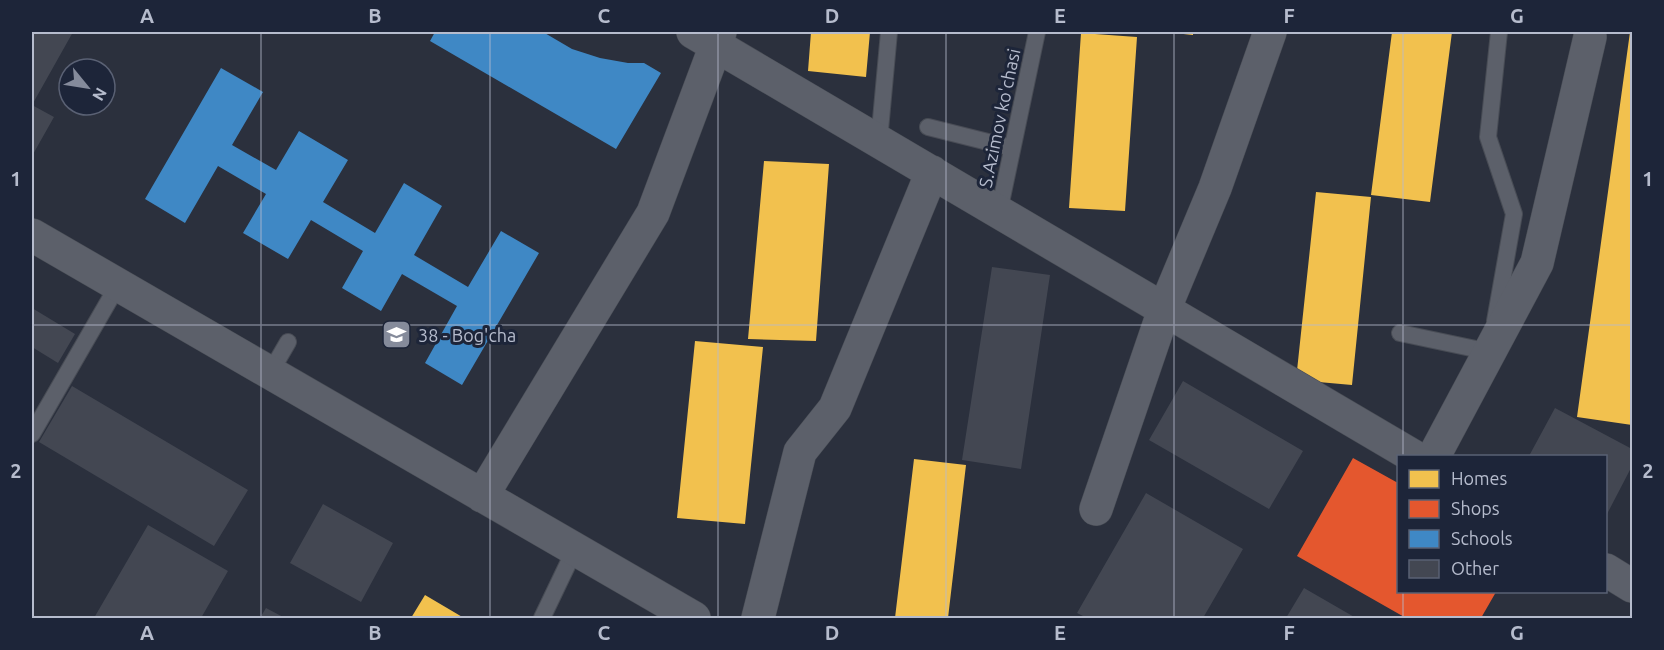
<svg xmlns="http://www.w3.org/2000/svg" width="1664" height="650" font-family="Ubuntu,sans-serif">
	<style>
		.homes { fill: #f2c14e }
		.shops { fill: #e4572e }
		.schools { fill: #3f88c5 }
		.building { fill: #434752 }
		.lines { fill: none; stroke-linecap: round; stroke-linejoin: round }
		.service-casing { stroke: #484c55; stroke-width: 18 }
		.minor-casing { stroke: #484c55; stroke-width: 34 }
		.service { stroke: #5c606a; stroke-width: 16 }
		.minor { stroke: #5c606a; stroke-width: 33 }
		.grid { fill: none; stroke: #b6bccd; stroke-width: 1.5; stroke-opacity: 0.55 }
		.labels { text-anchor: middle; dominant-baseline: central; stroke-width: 6; stroke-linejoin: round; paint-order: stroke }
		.street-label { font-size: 18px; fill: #b6bccd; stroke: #1d2539 }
		.poi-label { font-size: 18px; fill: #b6bccd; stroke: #1d2539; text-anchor: start }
		.neatline { fill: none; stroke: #b6bccd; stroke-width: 2 }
		.grid-label { font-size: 20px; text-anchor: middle; font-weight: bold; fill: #b6bccd }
	</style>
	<rect width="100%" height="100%" fill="#2b303d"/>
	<path class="homes" d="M811 32H870L866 77 808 71Z
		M1174 32H1193V35L1174 33Z
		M1392 32H1452L1430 202 1371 195Z
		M1630 32H1632V425L1577 417Z
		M1081 33 1137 37 1125 211 1069 208Z
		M764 161 829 164 816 341 748 339Z
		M1316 192 1371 197 1352 385 1296 380Z
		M695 341 763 347 745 524 677 518Z
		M914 459 966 465 948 618H895Z
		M425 595 464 618H411Z"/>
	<path class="shops" d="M1353 458 1398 483V592H1496L1481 618H1406L1297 556Z"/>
	<path class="schools" d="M435 32H543L572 49 600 58 628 63H644L661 73 616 149 430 41Z
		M221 68 263 92 232 145 276 170 299 131 348 160 323 202 375 233 404 183 442 206 414 255 468 287 501 231 539 253 462 385 425 363 457 306 402 274 381 311 342 288 363 251 311 220 288 259 243 233 266 194 218 166 185 223 145 199Z"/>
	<path class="building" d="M32 32H73L32 105 54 117 32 156Z
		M992 267 1050 275 1021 469 962 460Z
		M32 308 75 334 58 363 32 347Z
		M1183 381 1303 451 1269 509 1149 440Z
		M72 386 248 490 214 546 39 442Z
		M1555 408 1632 449V466L1606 516V456H1529Z
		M1146 493 1243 549 1203 618H1087L1077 613Z
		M323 504 393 543 361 602 290 563Z
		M148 525 228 571 201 618H94Z
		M1304 588 1356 618H1286Z
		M266 608 285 618H260Z"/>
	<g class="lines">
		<defs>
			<path id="service" d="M928 127 1012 148
				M879 141 889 32
				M999 212 1037 32
				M1495 321 1514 214 1488 137 1499 32
				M1400 333 1490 352 1491 347
				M270 373 288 342
				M32 434 118 285
				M542 618 575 549"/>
			<path id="minor" d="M693 32 1413 456
				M32 235 694 618
				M1434 456 1537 263 1590 37
				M482 496 653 213 716 45 720 32
				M1096 509 1164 310 1215 188 1270 32
				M1606 570 1632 586
				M758 618 800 452 835 408 932 172"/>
		</defs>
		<use href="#service" class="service-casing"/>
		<use href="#minor" class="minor-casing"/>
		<use href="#service" class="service"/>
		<use href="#minor" class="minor"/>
	</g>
	<path class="grid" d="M261 32V618M490 32V618M718 32V618M946 32V618M1174 32V618M1403 32V456M32 325H1632M1403 592V618"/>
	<defs>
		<symbol id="school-square" viewBox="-11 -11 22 22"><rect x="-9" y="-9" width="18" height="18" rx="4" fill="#858b9b" stroke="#1d2539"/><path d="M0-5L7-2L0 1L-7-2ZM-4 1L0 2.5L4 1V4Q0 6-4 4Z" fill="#fff"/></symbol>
	</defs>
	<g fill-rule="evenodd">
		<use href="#school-square" x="380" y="318" width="33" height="33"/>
	</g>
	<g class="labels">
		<g class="street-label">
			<text transform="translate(999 118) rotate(-78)">S.Azimov ko'chasi</text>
		</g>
		<g class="poi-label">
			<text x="418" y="335">38 - Bog'cha</text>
		</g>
	</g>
	<rect width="1664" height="650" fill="none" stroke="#1d2539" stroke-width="66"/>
	<rect x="1397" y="455" width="210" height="138" fill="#1d2539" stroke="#5a6174" stroke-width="1.5"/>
	<rect x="1409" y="470" width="30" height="18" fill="#f2c14e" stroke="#5a6174" stroke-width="1.5"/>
	<text x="1451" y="485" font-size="18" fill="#b6bccd">Homes</text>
	<rect x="1409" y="500" width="30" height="18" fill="#e4572e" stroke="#5a6174" stroke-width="1.5"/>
	<text x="1451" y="515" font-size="18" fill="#b6bccd">Shops</text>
	<rect x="1409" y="530" width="30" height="18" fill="#3f88c5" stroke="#5a6174" stroke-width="1.5"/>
	<text x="1451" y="545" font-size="18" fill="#b6bccd">Schools</text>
	<rect x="1409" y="560" width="30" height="18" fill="#434752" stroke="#5a6174" stroke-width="1.5"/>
	<text x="1451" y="575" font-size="18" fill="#b6bccd">Other</text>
	<g transform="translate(87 87) rotate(120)"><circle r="28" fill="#1d2539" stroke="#5a6174" stroke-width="1.5"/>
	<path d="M0-4.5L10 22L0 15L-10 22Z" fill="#858b9b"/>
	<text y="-9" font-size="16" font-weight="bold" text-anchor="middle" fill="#b6bccd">N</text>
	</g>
	<rect x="33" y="33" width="1598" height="584" class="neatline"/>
	<g class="grid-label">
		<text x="147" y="23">A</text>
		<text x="375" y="23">B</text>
		<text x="604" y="23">C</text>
		<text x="832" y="23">D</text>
		<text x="1060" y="23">E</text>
		<text x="1289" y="23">F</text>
		<text x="1517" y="23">G</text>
		<text x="16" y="186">1</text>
		<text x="1648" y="186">1</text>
		<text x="16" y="478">2</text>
		<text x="1648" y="478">2</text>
		<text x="147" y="640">A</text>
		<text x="375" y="640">B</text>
		<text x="604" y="640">C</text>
		<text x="832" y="640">D</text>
		<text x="1060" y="640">E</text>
		<text x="1289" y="640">F</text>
		<text x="1517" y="640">G</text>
	</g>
</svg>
